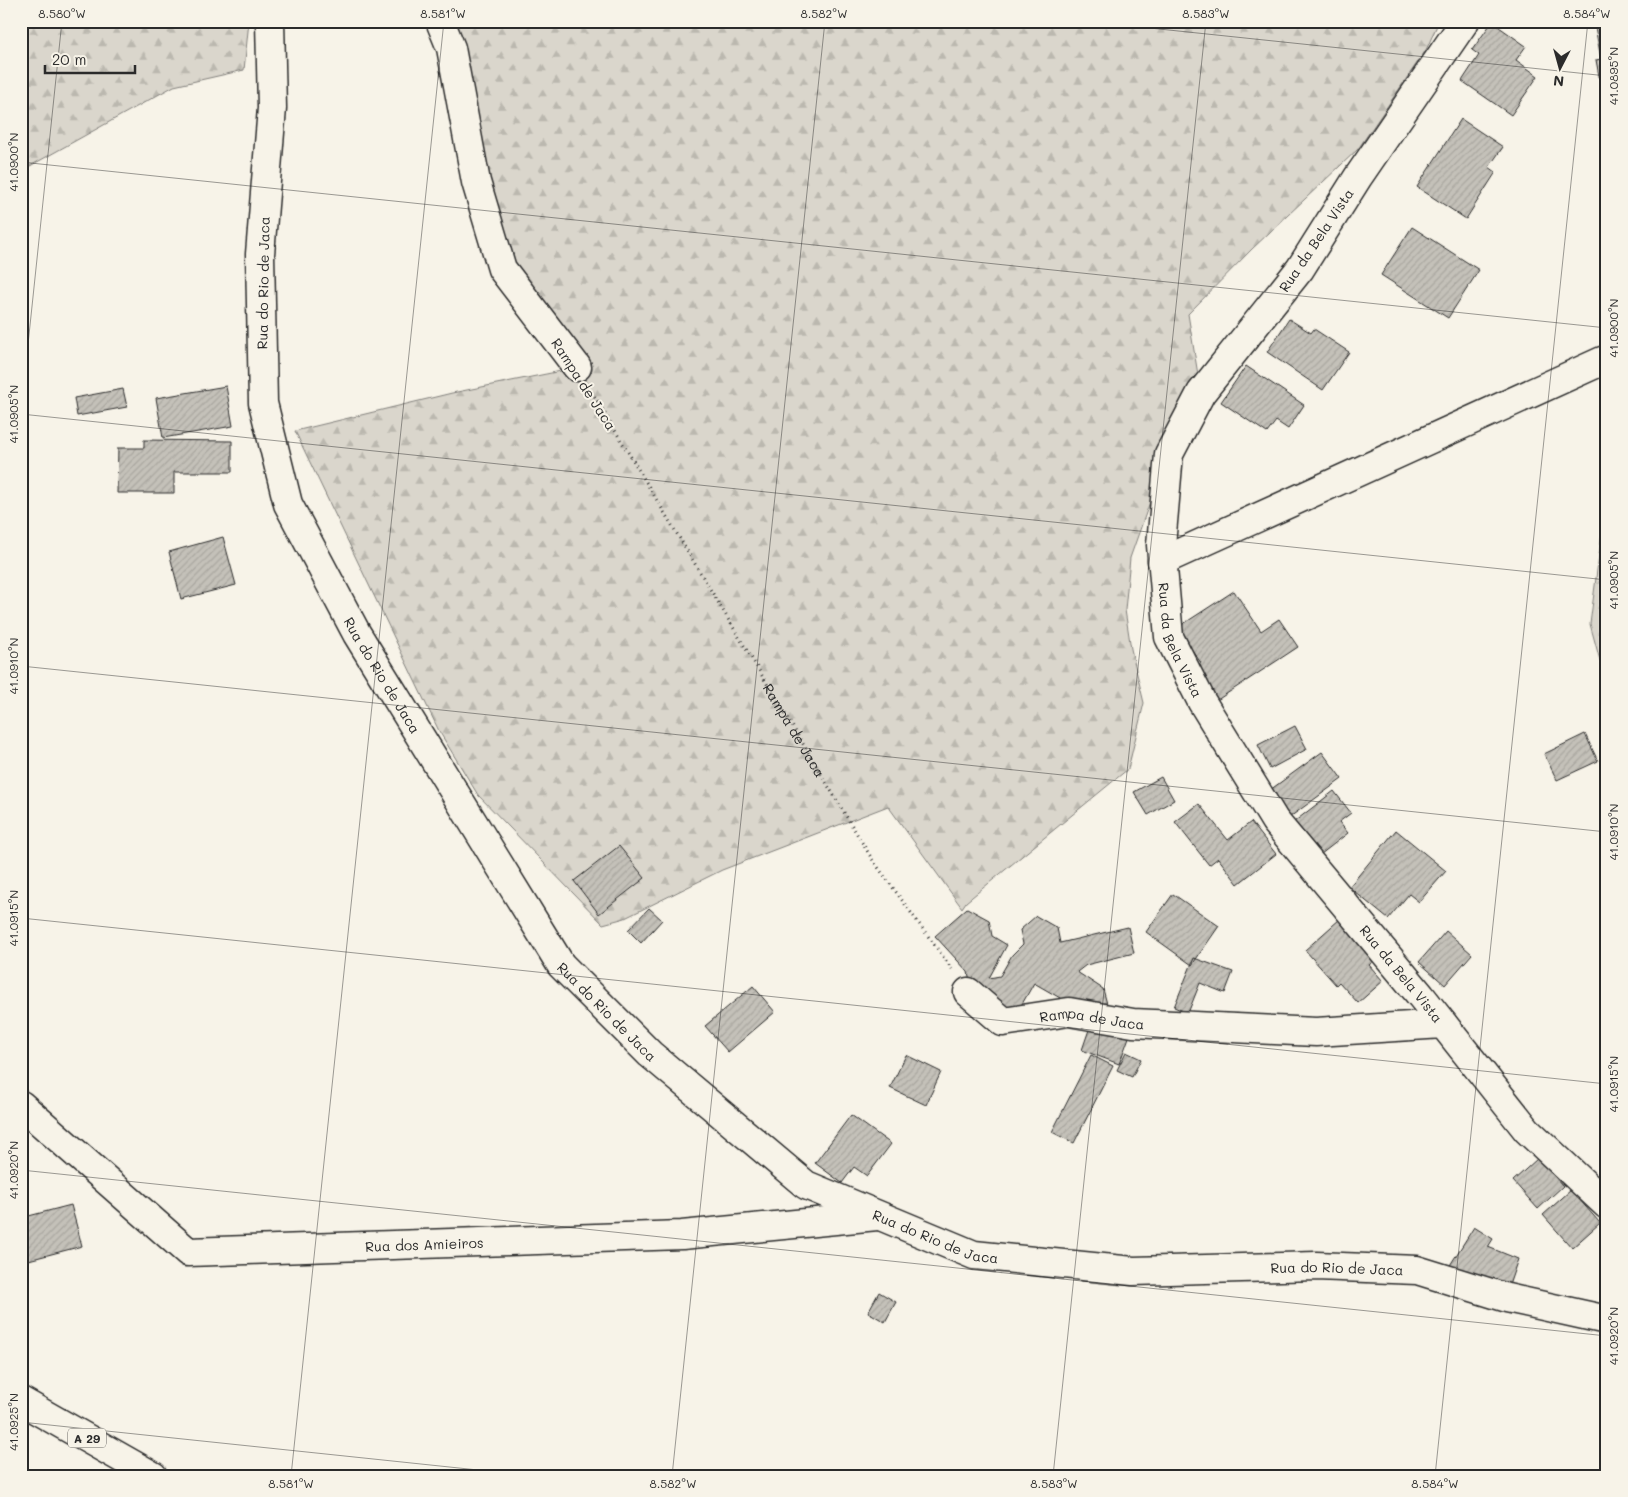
<svg xmlns="http://www.w3.org/2000/svg" width="1628" height="1497" font-family="Mali,sans-serif">
	<style>
		.forest { fill: url(#forest-firs); stroke: #82807c }
		.building { fill: url(#building-hatch); stroke: #2b2b2b }
		.lines { fill: none; stroke-linecap: round; stroke-linejoin: round }
		.minor-casing { stroke: #2b2b2b; stroke-width: 31 }
		.highway-casing { stroke: #2b2b2b; stroke-width: 31 }
		.path { stroke: #2b2b2b; stroke-width: 3; stroke-dasharray: 1 4; stroke-linecap: butt }
		.minor { stroke: #f7f3e8; stroke-width: 28 }
		.highway { stroke: #f7f3e8; stroke-width: 28 }
		.ticks { fill: none; stroke: #2b2b2b; stroke-width: 1; stroke-opacity: 0.45 }
		.labels { text-anchor: middle; dominant-baseline: central; stroke-width: 4; stroke-linejoin: round; paint-order: stroke }
		.shield { fill: #f7f3e8; stroke: #686764; stroke-width: 1 }
		.shield-label { font-size: 12px; font-weight: bold; fill: #2b2b2b }
		.street-label { font-size: 14px; fill: #2b2b2b; stroke: #f7f3e8 }
		.neatline { fill: none; stroke: #2b2b2b; stroke-width: 2 }
		.ticks-label { font-size: 12px; text-anchor: middle; fill: #2b2b2b }
	</style>
	<defs>
		<pattern id="forest-firs" width="22" height="20" patternUnits="userSpaceOnUse" patternTransform="scale(1.25)"><rect width="22" height="20" fill="#dad6cc"/><path d="M5 1l3.5 6h-7zM16 11l3.5 6h-7z" fill="#bbb8af"/></pattern>
		<pattern id="building-hatch" width="6" height="6" patternUnits="userSpaceOnUse" patternTransform="scale(1.25)"><rect width="6" height="6" fill="#c4c1b9"/><path d="M-1 1l2-2M0 6l6-6M5 7l2-2" fill="none" stroke="#a9a69f"/></pattern>
	</defs>
	<rect width="100%" height="100%" fill="#f7f3e8"/>
	<filter id="ink" filterUnits="userSpaceOnUse"><feTurbulence type="fractalNoise" baseFrequency=".02" numOctaves="2"/><feDisplacementMap in="SourceGraphic" scale="10" xChannelSelector="R" yChannelSelector="G"/><feConvolveMatrix kernelMatrix="1 2 1 2 8 2 1 2 1" color-interpolation-filters="sRGB"/></filter>
	<g filter="url(#ink)">
		<path class="forest" d="M21 21H249L244 70 174 86 21 171Z
			M435 21H1439L1426 50 1358 149 1252 249 1188 314 1200 387 1163 465 1130 558 1125 610 1131 649 1144 703 1128 769 966 902 962 908 888 806 722 870 625 918 603 924 478 795 439 731 295 431 452 393 571 369 503 269Z
			M1607 520V686L1590 624 1603 524Z"/>
		<path class="building" d="M1594 21H1607V118L1596 60 1601 59Z
			M1492 22 1526 46 1516 60 1538 76 1511 115 1462 81 1479 55 1472 50Z
			M1461 119 1503 147 1489 167 1496 172 1466 219 1417 187Z
			M1412 227 1479 270 1448 318 1381 275Z
			M1289 319 1311 333 1314 329 1349 352 1323 390 1267 352Z
			M1246 366 1304 405 1288 429 1276 421 1267 433 1221 402Z
			M226 386 233 426 163 438 156 398Z
			M123 389 127 407 77 416 74 398Z
			M144 440 232 441V472H174V493H117L118 448H144Z
			M223 537 236 585 181 599 169 552Z
			M1234 591 1261 631 1279 619 1298 647 1211 704 1189 670 1201 663 1177 628Z
			M1295 726 1307 749 1270 769 1258 745Z
			M1585 734 1598 761 1557 780 1544 754Z
			M1322 752 1342 779 1290 817 1270 790Z
			M1161 777 1174 800 1148 815 1134 792Z
			M1334 791 1351 813 1339 822 1348 833 1316 858 1290 825Z
			M1199 804 1228 840 1251 822 1276 854 1238 884 1218 858 1209 865 1175 822Z
			M1396 830 1446 871 1419 902 1409 894 1388 919 1349 887Z
			M619 846 645 878 599 914 574 881Z
			M1173 894 1219 926 1192 965 1146 932Z
			M649 908 662 920 641 943 628 930Z
			M967 908 989 920 992 936 1007 945 989 978 1000 976 1012 955 1023 944 1020 930 1036 916 1057 928 1060 943 1128 927 1134 953 1086 965 1077 972 1103 989 1107 1004 1081 1010 1034 983 1018 1011 1012 1012 972 990 968 972 935 936Z
			M1340 919 1376 959 1369 965 1383 981 1358 1003 1339 982 1336 985 1305 950Z
			M1446 931 1472 954 1445 985 1419 962Z
			M1194 958 1233 972 1225 993 1200 983 1188 1013 1174 1007Z
			M753 986 775 1012 728 1052 705 1026Z
			M1093 1018 1131 1032 1119 1064 1082 1050Z
			M1126 1052 1141 1059 1132 1077 1117 1070Z
			M906 1055 941 1072 926 1105 890 1088Z
			M1091 1055 1113 1066 1074 1143 1052 1132Z
			M851 1115 891 1144 867 1176 854 1167 842 1183 815 1163Z
			M1538 1158 1563 1186 1538 1209 1513 1181Z
			M1571 1190 1600 1223 1572 1248 1543 1215Z
			M71 1205 82 1246 21 1262V1218Z
			M1474 1227 1493 1239 1488 1247 1518 1259 1508 1288 1447 1270Z
			M879 1292 896 1302 885 1322 868 1312Z"/>
		<g class="lines">
			<defs>
				<g id="minor">
					<path id="s2" d="M270 21 272 108 260 254 263 403 288 504 357 634 561 965 650 1054 806 1185 974 1255 1133 1271 1316 1266 1417 1270 1507 1298 1607 1320"/>
					<path d="M440 21 451 48 476 182 502 269 577 367"/>
					<path id="s3" d="M1465 21 1358 177 1300 269 1201 393 1169 454 1161 545 1169 637 1202 702 1275 821 1421 996 1527 1130 1607 1205"/>
					<path d="M1162 561 1602 361"/>
					<path id="s4" d="M968 992 1003 1022 1069 1012 1133 1023 1316 1032 1443 1024"/>
					<path id="s5" d="M21 1105 188 1252 682 1235 877 1216"/>
				</g>
				<path id="highway" d="M21 1401 153 1476"/>
			</defs>
			<use href="#minor" class="minor-casing"/>
			<use href="#highway" class="highway-casing"/>
			<path class="path" id="s1" d="M592 392 872 859 952 969"/>
			<use href="#minor" class="minor"/>
			<use href="#highway" class="highway"/>
		</g>
	</g>
	<path class="ticks" d="M1083 21 1607 76M21 162 1607 328M21 411 62 21M21 414 1607 580M21 666 1607 832M21 918 1607 1084M21 1170 1607 1336M21 1422 535 1476M291 1476 444 21M672 1476 825 21M1053 1476 1206 21M1435 1476 1588 21"/>
	<g class="labels">
		<rect class="shield" x="68" y="1428.5" width="38" height="19" rx="4"/>
		<g class="shield-label">
			<text x="87" y="1438">A 29</text>
		</g>
		<g class="street-label">
			<text transform="translate(1316 240) rotate(-56)">Rua da Bela Vista</text>
			<text transform="translate(263 283) rotate(-89)">Rua do Rio de Jaca</text>
			<text transform="translate(584 384) rotate(57)">Rampa de Jaca</text>
			<text stroke="none"><textPath href="#s3" startOffset="715">Rua da Bela Vista</textPath></text>
			<text stroke="none"><textPath href="#s2" startOffset="682">Rua do Rio de Jaca</textPath></text>
			<text stroke="none"><textPath href="#s1" startOffset="394">Rampa de Jaca</textPath></text>
			<text stroke="none"><textPath href="#s3" startOffset="1120">Rua da Bela Vista</textPath></text>
			<text stroke="none"><textPath href="#s2" startOffset="1088">Rua do Rio de Jaca</textPath></text>
			<text stroke="none"><textPath href="#s4" startOffset="136">Rampa de Jaca</textPath></text>
			<text stroke="none"><textPath href="#s2" startOffset="1492">Rua do Rio de Jaca</textPath></text>
			<text stroke="none"><textPath href="#s5" startOffset="459">Rua dos Amieiros</textPath></text>
			<text stroke="none"><textPath href="#s2" startOffset="1898">Rua do Rio de Jaca</textPath></text>
		</g>
	</g>
	<rect width="1628" height="1497" fill="none" stroke="#f7f3e8" stroke-width="55"/>
	<g transform="translate(1560 68) rotate(186)" stroke="#f7f3e8" stroke-width="4" paint-order="stroke">
	<path d="M0-4L9 19L0 12L-9 19Z" fill="#2b2b2b"/>
	<text y="-8" font-size="14" font-weight="bold" text-anchor="middle" fill="#2b2b2b">N</text>
	</g>
	<path d="M45 65v8h90v-8" fill="none" stroke="#2b2b2b" stroke-width="2.5"/>
	<text x="52" y="65" font-size="15" fill="#2b2b2b" stroke="#f7f3e8" stroke-width="4" paint-order="stroke">20 m</text>
	<rect x="28" y="28" width="1572" height="1442" class="neatline"/>
	<g class="ticks-label">
		<text x="62" y="18">8.580°W</text>
		<text x="443" y="18">8.581°W</text>
		<text x="824" y="18">8.582°W</text>
		<text x="1206" y="18">8.583°W</text>
		<text x="1587" y="18">8.584°W</text>
		<text transform="translate(1614 76) rotate(-90)" y="4">41.0895°N</text>
		<text transform="translate(14 162) rotate(-90)" y="4">41.0900°N</text>
		<text transform="translate(1614 328) rotate(-90)" y="4">41.0900°N</text>
		<text transform="translate(14 414) rotate(-90)" y="4">41.0905°N</text>
		<text transform="translate(1614 580) rotate(-90)" y="4">41.0905°N</text>
		<text transform="translate(14 666) rotate(-90)" y="4">41.0910°N</text>
		<text transform="translate(1614 832) rotate(-90)" y="4">41.0910°N</text>
		<text transform="translate(14 918) rotate(-90)" y="4">41.0915°N</text>
		<text transform="translate(1614 1084) rotate(-90)" y="4">41.0915°N</text>
		<text transform="translate(14 1170) rotate(-90)" y="4">41.0920°N</text>
		<text transform="translate(1614 1336) rotate(-90)" y="4">41.0920°N</text>
		<text transform="translate(14 1422) rotate(-90)" y="4">41.0925°N</text>
		<text x="291" y="1488">8.581°W</text>
		<text x="673" y="1488">8.582°W</text>
		<text x="1054" y="1488">8.583°W</text>
		<text x="1435" y="1488">8.584°W</text>
	</g>
</svg>
